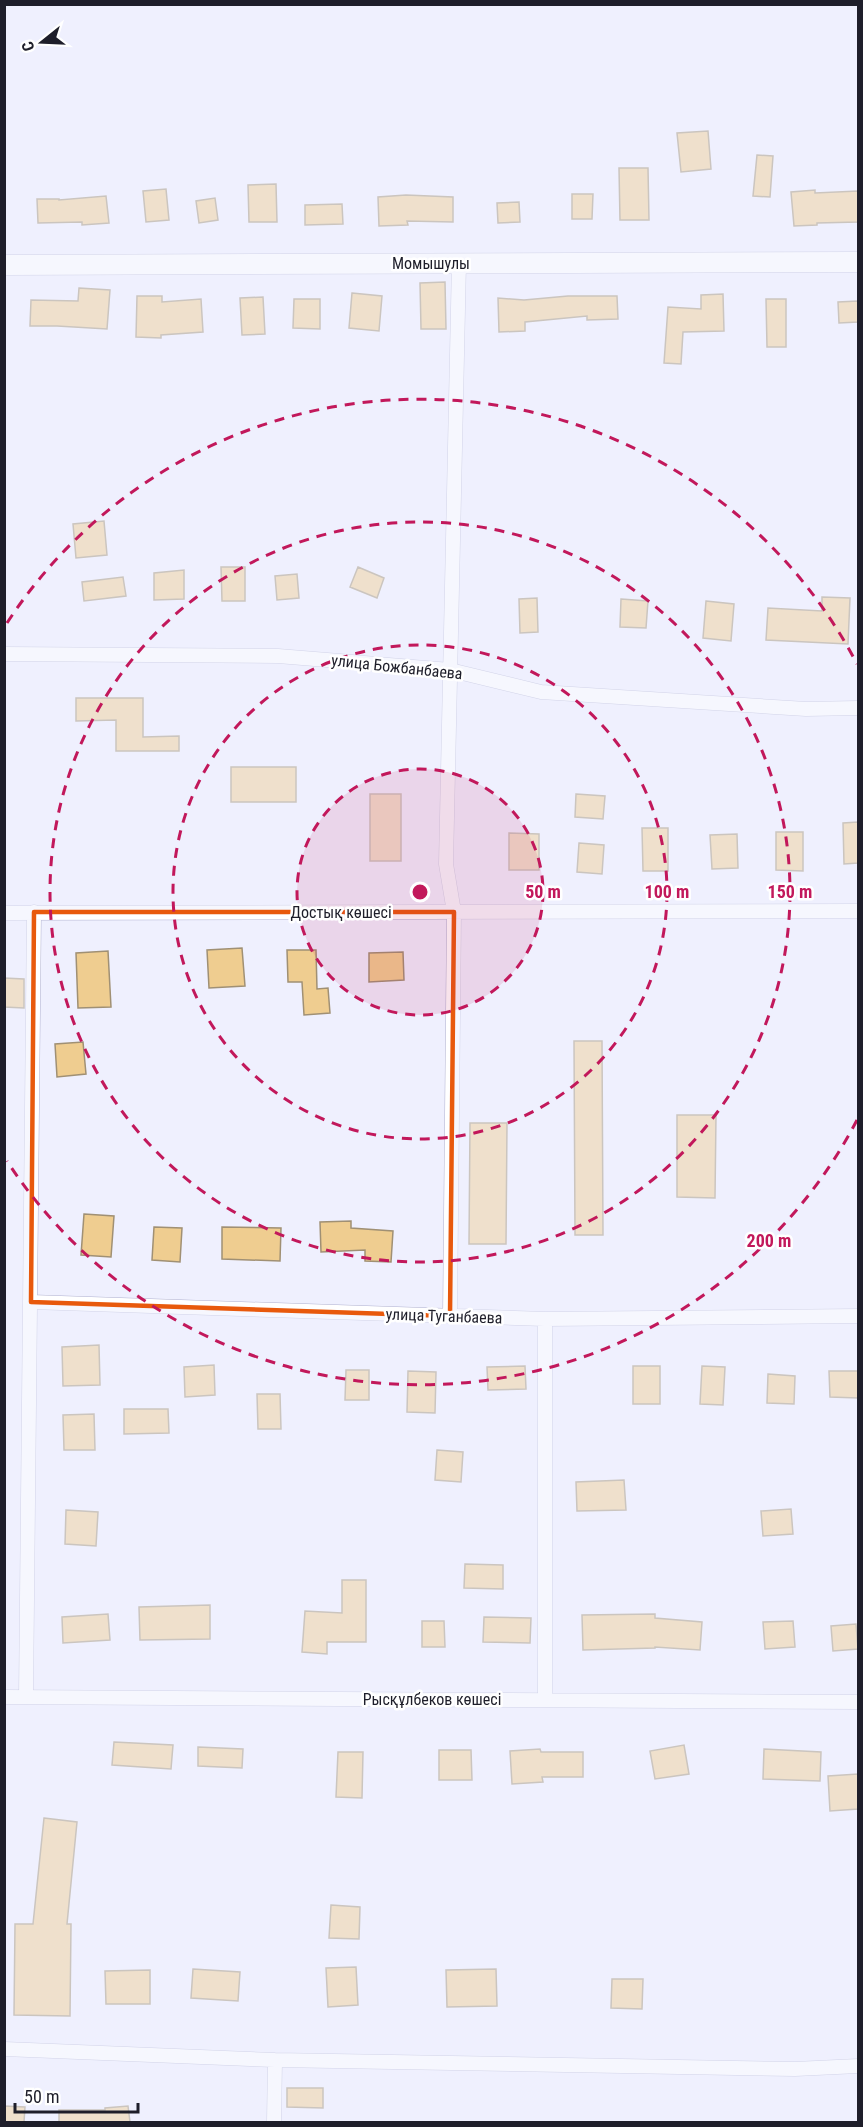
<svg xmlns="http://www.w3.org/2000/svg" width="863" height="2127" font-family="'Roboto Condensed',sans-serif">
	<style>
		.building { fill: #efcd90; stroke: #a09074; stroke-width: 1.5 }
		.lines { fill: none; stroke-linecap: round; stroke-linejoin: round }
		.street-casing { stroke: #b0b1d0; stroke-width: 15 }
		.secondary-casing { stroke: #b0b1d0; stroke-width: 21 }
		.street { stroke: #fff; stroke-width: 14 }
		.secondary { stroke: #fff; stroke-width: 20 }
		.marked { fill: none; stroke: #e8590c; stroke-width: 4.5; stroke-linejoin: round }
		.ring { fill: none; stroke: #c2185b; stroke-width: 3; stroke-dasharray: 10 8 }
		.labels { text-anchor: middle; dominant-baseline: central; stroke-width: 5; stroke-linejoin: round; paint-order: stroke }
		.street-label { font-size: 16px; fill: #1e1e2a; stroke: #fff }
		.centre { fill: #c2185b; stroke: #fff; stroke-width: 3 }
		.ring-label { font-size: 18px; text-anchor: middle; font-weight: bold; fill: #c2185b; stroke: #fff; stroke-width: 5; stroke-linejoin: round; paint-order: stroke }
	</style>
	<rect width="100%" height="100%" fill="#eff0fe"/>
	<path class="building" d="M708 131 711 169 681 172 677 133Z
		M757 155 773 156 770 197 753 196Z
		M619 168H648L649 220H620Z
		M276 184 277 222H249L248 185Z
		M166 189 169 220 146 222 143 191Z
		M815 190V193L858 191V222L817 223V225L794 226 791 192Z
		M572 194H593L592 219H572Z
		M406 195 453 197V222L407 221 408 225 379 226 378 197Z
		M106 196 109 223 82 225V222L38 223 37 199H59V200Z
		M215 198 218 220 199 223 196 201Z
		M519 202 520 222 498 223 497 203Z
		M342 204 343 224 305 225V205Z
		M445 282 446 329H421L420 283Z
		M79 288 110 290 107 329 57 326H30L31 300 78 301Z
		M352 293 382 296 379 331 349 328Z
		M723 294 724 331 683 332 681 364 664 363 668 307 701 309V295Z
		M137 296H162V302L201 299 203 332 161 335V338L136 337Z
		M568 296H617L618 319 587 320V316L525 322V331L499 332 498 298 524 300Z
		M263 297 265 334 242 335 240 298Z
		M294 299H320V329L293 328Z
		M766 299H786V347H767Z
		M858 301V322L839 323 838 302Z
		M104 521 107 555 76 558 73 524Z
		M221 567H245V601H222Z
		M358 567 384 578 377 598 350 587Z
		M184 570V599L154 600V573Z
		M297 574 299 598 277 600 275 576Z
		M123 577 126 596 84 601 82 582Z
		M822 597 850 598 848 644 766 640 768 608 822 611Z
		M537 598 538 632 520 633 519 599Z
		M621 599 648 601 646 628 620 627Z
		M706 601 734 604 731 641 703 638Z
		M76 698H143V737L179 736V751H116V720L76 721Z
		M231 767H296V802H231Z
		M370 794H401V861H370Z
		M576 794 605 796 603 819 575 817Z
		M858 822V863L844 864 843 823Z
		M642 828H668V871H643Z
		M776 832H803V871L776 870Z
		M509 833 539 834V870H509Z
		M737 834 738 868 712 869 710 835Z
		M579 843 604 845 602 874 577 872Z
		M242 948 245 986 209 988 207 950Z
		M287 950H316L317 989 328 988 330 1013 304 1015 302 982H288Z
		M108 951 111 1007 78 1008 76 953Z
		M403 952 404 980 369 982V953Z
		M4 978 24 979V1008L4 1007Z
		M574 1041H602L603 1235H575Z
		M83 1042 86 1074 57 1077 55 1044Z
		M677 1115H716L715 1198 677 1197Z
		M470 1123H507L506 1244H469Z
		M84 1214 114 1216 111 1257 81 1255Z
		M351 1221V1228L393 1231 391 1262 365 1261V1250L321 1252 320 1222Z
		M154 1227 182 1228 180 1262 152 1260Z
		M222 1227 281 1228 280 1261 222 1259Z
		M99 1345 100 1385 63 1386 62 1347Z
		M214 1365 215 1395 185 1397 184 1367Z
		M525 1366 526 1389 488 1390 487 1367Z
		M633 1366H660V1404H633Z
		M702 1366 725 1367 723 1405 700 1404Z
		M346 1370H369V1400H345Z
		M408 1371 436 1372 435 1413 407 1412Z
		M829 1371H858V1398L830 1397Z
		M768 1374 795 1376 794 1404 767 1403Z
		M257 1394H280L281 1429H258Z
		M124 1409H168L169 1433 124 1434Z
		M94 1414 95 1450H64L63 1415Z
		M437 1450 463 1452 461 1482 435 1480Z
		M624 1480 626 1510 577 1511 576 1482Z
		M791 1509 793 1534 763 1536 761 1511Z
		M66 1510 98 1512 96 1546 65 1544Z
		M465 1564 503 1565V1589L464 1588Z
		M342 1580H366V1642H327V1654L302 1652 305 1611 342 1613Z
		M210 1605V1639L140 1640 139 1607Z
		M108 1614 110 1640 63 1643 62 1617Z
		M655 1614V1618L702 1622 700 1650 655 1647V1648L583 1650 582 1615Z
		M484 1617 531 1618 530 1643 483 1642Z
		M422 1621H444L445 1647H422Z
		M793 1621 795 1647 765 1649 763 1622Z
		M856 1624 858 1649 833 1651 831 1626Z
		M114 1742 173 1745 171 1769 112 1765Z
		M684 1745 689 1774 655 1779 650 1751Z
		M198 1747 243 1749 242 1768 198 1766Z
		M540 1749 541 1752H583V1777H542L543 1782 512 1784 510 1751Z
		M764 1749 821 1752 820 1781 763 1779Z
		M439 1750H471L472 1780H439Z
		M338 1752H363L362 1798 336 1797Z
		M858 1774V1809L830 1811 828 1776Z
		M44 1818 77 1822 67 1924H71L70 2016 14 2015 15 1924H33Z
		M331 1905 360 1907 359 1939 329 1938Z
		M356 1967 358 2005 328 2007 326 1968Z
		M193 1969 240 1972 238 2001 191 1998Z
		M496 1969 497 2006 447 2007 446 1970Z
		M150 1970V2004H106L105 1971Z
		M612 1979H643L642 2009 611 2008Z
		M287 2088H323V2108L287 2107Z
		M4 2106 25 2107 24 2122H4Z
		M128 2106 130 2122H59V2110H105V2108Z"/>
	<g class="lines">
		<defs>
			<path id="street" d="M4 654 278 656 450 670 541 692 806 709 858 708
				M4 913 858 911
				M31 1302 545 1319 858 1316
				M450 1316 454 912 446 864 459 262
				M545 1319V1700
				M4 1697 858 1702
				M26 1697 34 912
				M4 2049 275 2060 795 2069 858 2066
				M274 2122 275 2060"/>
			<path id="secondary" d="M4 265 858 262"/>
		</defs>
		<use href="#street" class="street-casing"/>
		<use href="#secondary" class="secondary-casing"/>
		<use href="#street" class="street"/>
		<use href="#secondary" class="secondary"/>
	</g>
	<path d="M0 0H863V2127H0ZM34 912H454L450 1316 31 1302Z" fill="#eff0fe" fill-opacity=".55" fill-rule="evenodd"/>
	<path class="marked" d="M34 912H454L450 1316 31 1302Z"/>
	<circle cx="420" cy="892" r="123" fill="#c2185b" fill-opacity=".12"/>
	<g class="ring">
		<circle cx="420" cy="892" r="123"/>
		<circle cx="420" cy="892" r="247"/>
		<circle cx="420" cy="892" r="370"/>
		<path d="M857 1120A493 493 0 0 1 7 1161M7 623A493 493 0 0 1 857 664"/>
	</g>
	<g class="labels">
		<g class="street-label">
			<text x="431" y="263">Момышулы</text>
			<text transform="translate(397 667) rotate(6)">улица Божбанбаева</text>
			<text x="341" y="912">Достық көшесі</text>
			<text transform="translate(444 1316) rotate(2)">улица Туганбаева</text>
			<text x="432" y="1699">Рысқұлбеков көшесі</text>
		</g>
	</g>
	<circle cx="420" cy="892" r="9" class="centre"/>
	<g class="ring-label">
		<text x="543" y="898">50 m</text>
		<text x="667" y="898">100 m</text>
		<text x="790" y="898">150 m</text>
		<text x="769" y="1247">200 m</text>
	</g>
	<rect width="863" height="2127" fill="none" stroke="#1e1e2a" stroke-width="12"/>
	<g transform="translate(42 42) rotate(252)" stroke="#ffffff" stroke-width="4.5" paint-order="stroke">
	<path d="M0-4.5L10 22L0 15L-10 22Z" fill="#1e1e2a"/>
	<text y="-9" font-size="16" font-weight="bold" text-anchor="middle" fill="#1e1e2a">С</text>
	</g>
	<path d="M15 2103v9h123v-9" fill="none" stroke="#1e1e2a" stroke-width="3"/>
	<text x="24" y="2103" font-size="18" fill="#1e1e2a" stroke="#ffffff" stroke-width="4.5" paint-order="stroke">50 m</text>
</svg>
